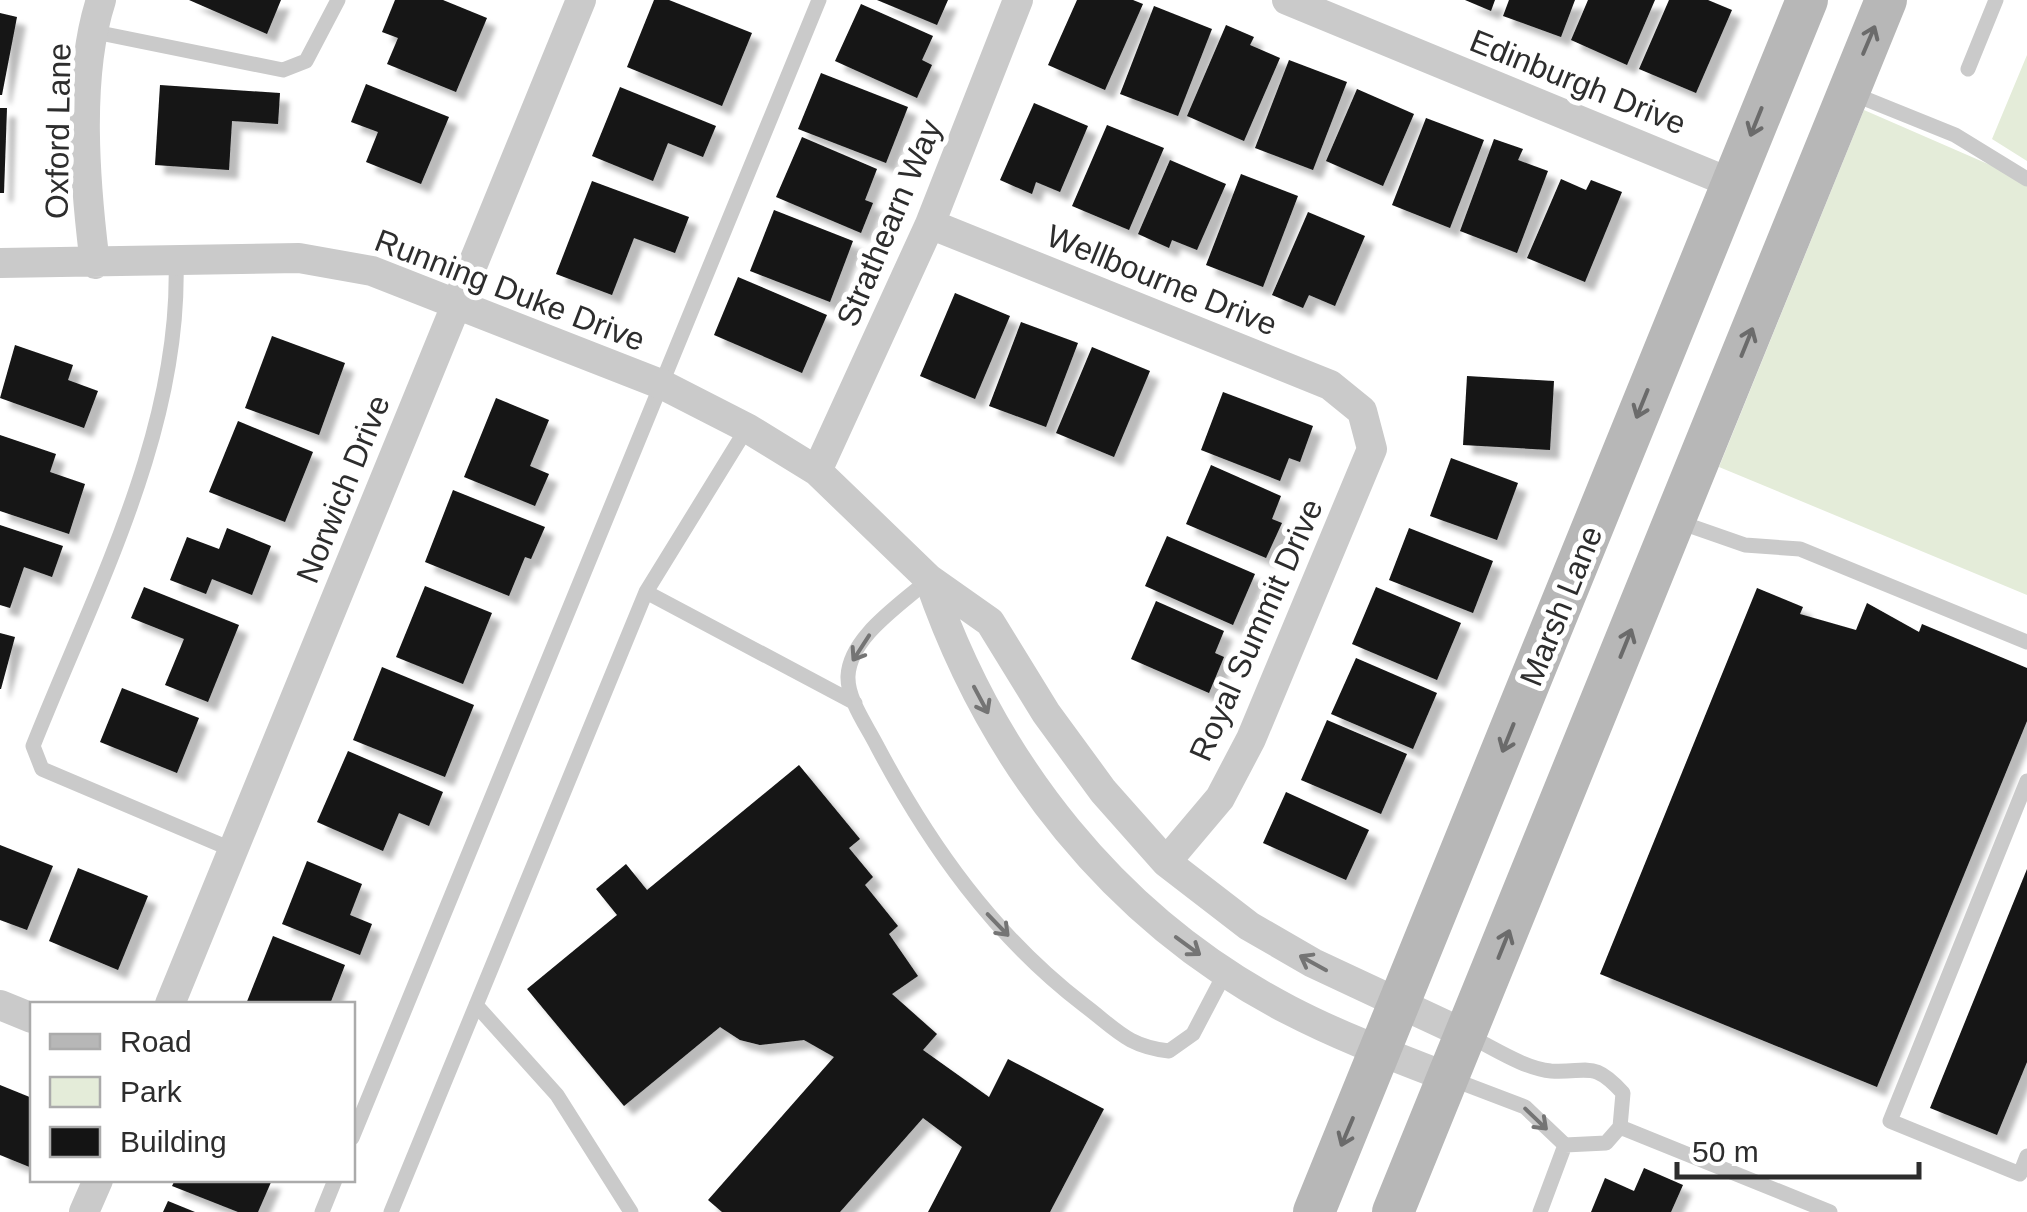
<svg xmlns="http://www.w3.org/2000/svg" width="2027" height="1212" font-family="Arial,sans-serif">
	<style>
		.green { fill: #e4ecd9 }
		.building { fill: #141414; filter: url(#shadow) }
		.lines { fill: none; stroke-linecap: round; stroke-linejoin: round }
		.service { stroke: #cacaca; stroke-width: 15 }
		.minor { stroke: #cacaca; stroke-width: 30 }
		.secondary { stroke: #b7b7b7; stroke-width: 42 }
		.oneway { stroke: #6b6b6b }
		.oneway2 { stroke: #747474 }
		.labels { text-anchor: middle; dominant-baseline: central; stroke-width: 10; stroke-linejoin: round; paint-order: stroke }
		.street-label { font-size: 32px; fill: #2d2d2d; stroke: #fff }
	</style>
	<defs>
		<filter id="shadow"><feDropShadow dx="9" dy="9" stdDeviation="2.5" flood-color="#0004"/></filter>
	</defs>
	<rect width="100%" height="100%" fill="#fff"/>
	<path class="green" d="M2027 55V161L1992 139Z
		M1864 110 2027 181V595L1719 467Z"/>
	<path class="building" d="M189 0H281L267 34Z
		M395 0H443L487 18 456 92 387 64 398 38 382 32Z
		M654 0H669L752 33 722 106 627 67Z
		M877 0H948L937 25Z
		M1077 0H1133L1143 4 1105 90 1048 65Z
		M1465 0H1495L1491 11Z
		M1509 0H1575L1561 37 1503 16Z
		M1588 0H1655L1627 65 1571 40Z
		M1669 0H1708L1732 10 1696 93 1639 69Z
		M861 4 933 36 922 60 932 65 917 98 835 61Z
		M1154 6 1212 29 1178 116 1120 94Z
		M0 13 17 17 2 95H0Z
		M1226 25 1254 37 1250 45 1280 58 1244 141 1187 116Z
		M1289 60 1347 82 1313 170 1255 148Z
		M821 73 908 107 886 163 798 129Z
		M366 84 449 117 421 184 366 162 378 132 351 122Z
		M160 85 280 93 278 124 232 121 229 170 155 165Z
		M620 87 716 126 703 157 668 143 653 181 592 156Z
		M1357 89 1414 114 1383 186 1326 161Z
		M1034 103 1088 126 1060 192 1036 182 1032 194 1000 180Z
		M0 108H7L4 193H0Z
		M1426 118 1484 140 1450 228 1392 205Z
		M1107 125 1164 148 1129 230 1072 206Z
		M802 137 877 169 865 200 873 203 861 233 776 197Z
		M1494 139 1523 149 1518 160 1548 171 1517 253 1460 231Z
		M1170 160 1226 184 1197 250 1172 240 1169 248 1138 234Z
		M1241 174 1298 196 1263 287 1206 265Z
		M1561 179 1586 190 1591 180 1622 192 1585 282 1527 258Z
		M592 181 689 217 675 253 634 238 612 295 556 274Z
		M774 210 853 241 830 302 750 271Z
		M1308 212 1365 236 1335 306 1309 295 1303 308 1272 295Z
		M738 277 827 315 802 373 714 335Z
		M955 293 1010 316 975 399 920 376Z
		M1021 322 1078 343 1046 427 989 406Z
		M272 336 345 363 319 435 245 408Z
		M15 345 73 365 68 380 98 391 84 428 0 398Z
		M1092 347 1150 371 1114 457 1056 433Z
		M1467 376 1554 381 1550 450 1463 445Z
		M1223 392 1313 426 1300 462 1289 458 1280 481 1201 450Z
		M496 398 549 420 530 466 549 474 535 506 464 477Z
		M238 421 313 452 285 522 209 492Z
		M0 435 56 454 50 472 85 484 69 534 0 511Z
		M1451 458 1518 483 1497 540 1430 516Z
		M1211 465 1281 496 1272 519 1282 523 1266 558 1186 524Z
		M453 490 545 527 531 559 525 557 509 596 425 562Z
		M0 525 63 546 52 577 24 567 10 608 0 605Z
		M227 528 271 546 252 595 212 579 206 594 170 580 187 537 219 549Z
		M1409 528 1493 561 1473 613 1389 580Z
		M1167 536 1255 574 1233 625 1145 586Z
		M425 586 492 613 463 684 396 657Z
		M144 587 239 625 208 702 165 685 184 639 131 618Z
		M1376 587 1461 623 1437 680 1352 644Z
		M1757 588 1803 607 1800 614 1856 630 1867 603 1919 632 1922 624 2027 668V721L1877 1087 1600 974Z
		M1156 601 1224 631 1215 653 1224 657 1209 693 1131 659Z
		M0 633 15 637 1 689H0Z
		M1356 658 1437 693 1413 749 1331 714Z
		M382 667 474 705 445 777 353 740Z
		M122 688 199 718 177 773 100 742Z
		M1327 720 1407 754 1381 814 1301 780Z
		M348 751 443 792 429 826 399 813 383 851 317 822Z
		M799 765 860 839 849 848 873 877 865 885 898 926 889 934 918 976 892 994 937 1034 923 1050 989 1097 1008 1059 1104 1109 1050 1212H928L962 1147 923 1118 840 1212H722L708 1200 834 1057 804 1040 760 1045 740 1040 720 1027 624 1106 527 989 617 915 596 889 626 864 647 890Z
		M1286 792 1369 830 1346 880 1263 843Z
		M0 845 53 866 27 930 0 920Z
		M307 861 362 884 350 915 372 924 360 955 282 924Z
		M78 868 148 896 118 970 49 941Z
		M2027 869V1062L1997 1135 1930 1108Z
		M273 936 345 965 330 1004H246Z
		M0 1085 32 1098V1168L0 1155Z
		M1644 1168 1683 1185 1671 1212H1591L1605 1178 1634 1191Z
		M175 1180H272L258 1212H238L172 1186Z
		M168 1201 195 1212H163Z"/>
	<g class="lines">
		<path class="service" d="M95 32 283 70 306 61 338 0
			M1968 69 1996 0
			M1851 93 1955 135 2027 179
			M176 262C181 431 94 592 33 746L42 769 233 850
			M1679 522 1745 545 1800 549 2027 642
			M929 579C902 604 850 636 848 676 847 699 867 726 877 746 930 846 994 936 1084 1005 1117 1030 1127 1046 1169 1051L1193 1034 1225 973
			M646 592 855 703
			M2027 781 1890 1121 2020 1174 2027 1156
			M476 1005 557 1095 631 1212
			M1449 1078 1525 1107 1565 1145 1606 1143 1620 1127 1623 1093C1593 1060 1589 1073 1551 1071 1525 1069 1492 1047 1469 1036
			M1620 1127 1830 1212
			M352 1138 819 0
			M322 1212 335 1180
			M391 1212 646 592 747 428
			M1540 1212 1565 1145"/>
		<path class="minor" d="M1287 0 1731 183
			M930 224 1330 385 1362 411 1372 449 1251 739 1220 798 1166 862
			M0 263 299 258 372 271 663 385 747 428 817 471 929 579 990 622 1046 713 1103 791 1166 862 1249 926 1313 963 1467 1035
			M95 264C85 184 76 77 101 0
			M817 471 930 224 1018 0
			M929 579C992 763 1115 920 1289 1010 1341 1037 1395 1057 1449 1078
			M170 1004 581 0
			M0 1005 32 1018
			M84 1212 98 1180"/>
		<path class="secondary" d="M1314 1212 1807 0
			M1393 1212 1886 0"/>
	</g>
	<defs><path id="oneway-shaft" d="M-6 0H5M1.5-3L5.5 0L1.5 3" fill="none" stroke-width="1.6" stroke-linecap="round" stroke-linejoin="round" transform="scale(2.5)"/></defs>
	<g class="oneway">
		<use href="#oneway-shaft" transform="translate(1869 40) rotate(-67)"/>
		<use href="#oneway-shaft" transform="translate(1756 122) rotate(112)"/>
		<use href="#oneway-shaft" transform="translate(1747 342) rotate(-68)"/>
		<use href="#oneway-shaft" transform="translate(1642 404) rotate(112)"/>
		<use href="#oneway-shaft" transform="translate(1626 643) rotate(-68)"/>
		<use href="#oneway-shaft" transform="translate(1508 738) rotate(112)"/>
		<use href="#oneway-shaft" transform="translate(1504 944) rotate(-68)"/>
		<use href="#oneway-shaft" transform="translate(1347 1132) rotate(113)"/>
	</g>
	<g class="oneway2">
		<use href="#oneway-shaft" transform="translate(861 648) rotate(123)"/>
		<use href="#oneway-shaft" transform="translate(981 700) rotate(62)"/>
		<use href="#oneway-shaft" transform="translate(998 925) rotate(46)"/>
		<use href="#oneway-shaft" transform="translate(1188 946) rotate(36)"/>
		<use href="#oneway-shaft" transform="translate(1313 963) rotate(-151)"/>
		<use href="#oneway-shaft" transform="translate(1536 1119) rotate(44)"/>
	</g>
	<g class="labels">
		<g class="street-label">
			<text transform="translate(1578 82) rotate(22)">Edinburgh Drive</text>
			<text transform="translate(58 131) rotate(-89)">Oxford Lane</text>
			<text transform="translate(889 223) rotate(-67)">Strathearn Way</text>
			<text transform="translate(1162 280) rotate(22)">Wellbourne Drive</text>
			<text transform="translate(510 290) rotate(21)">Running Duke Drive</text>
			<text transform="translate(343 489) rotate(-68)">Norwich Drive</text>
			<text transform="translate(1561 606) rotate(-68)">Marsh Lane</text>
			<text transform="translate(1256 630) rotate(-66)">Royal Summit Drive</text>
		</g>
	</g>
	<rect x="30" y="1002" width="325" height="180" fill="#ffffff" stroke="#ababab" stroke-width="2.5"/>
	<rect x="50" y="1034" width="50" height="15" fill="#b7b7b7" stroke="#ababab" stroke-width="2.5"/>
	<text x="120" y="1052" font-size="30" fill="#2d2d2d">Road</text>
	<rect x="50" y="1077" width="50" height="30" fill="#e4ecd9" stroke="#ababab" stroke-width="2.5"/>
	<text x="120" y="1102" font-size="30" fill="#2d2d2d">Park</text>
	<rect x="50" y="1127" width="50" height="30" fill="#141414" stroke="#ababab" stroke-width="2.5"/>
	<text x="120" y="1152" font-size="30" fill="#2d2d2d">Building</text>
	<path d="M1677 1162v15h242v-15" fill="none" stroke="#2d2d2d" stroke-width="5"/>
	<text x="1692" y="1162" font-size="30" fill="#2d2d2d" stroke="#ffffff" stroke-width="8" paint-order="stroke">50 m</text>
</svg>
